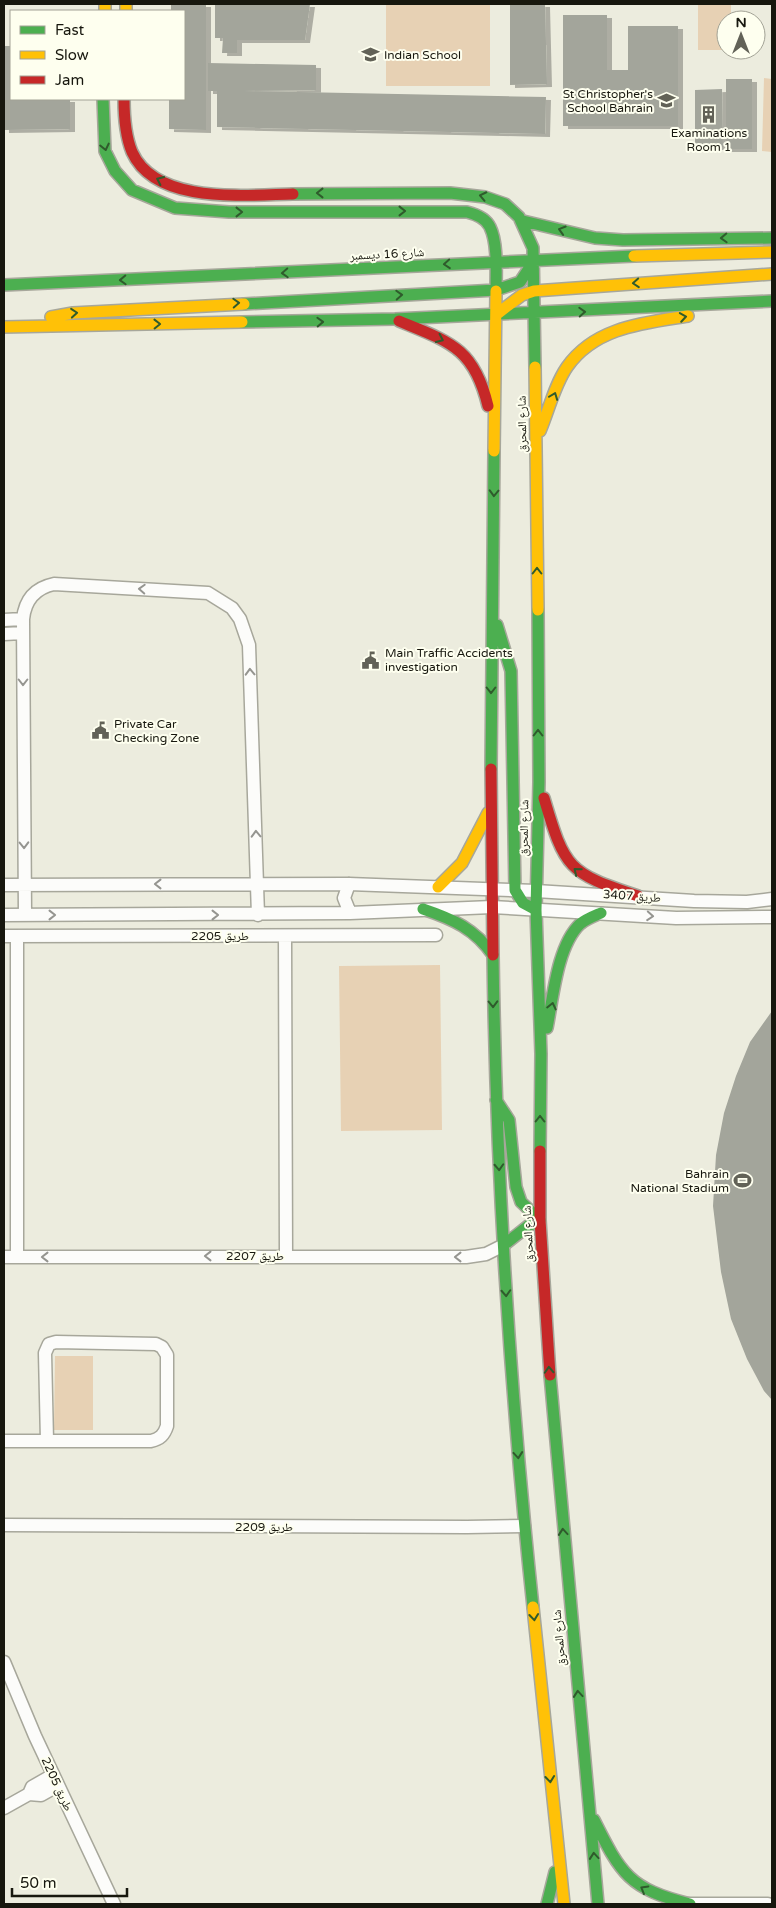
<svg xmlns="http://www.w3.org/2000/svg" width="776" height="1908" font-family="'Varela Round','Noto Naskh Arabic',sans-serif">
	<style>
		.green { fill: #e7d1b4 }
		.building { fill: #a3a59b; filter: url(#shadow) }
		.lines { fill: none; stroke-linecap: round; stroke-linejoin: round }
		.street-casing { stroke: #a7a79b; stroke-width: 15 }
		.fast-casing { stroke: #a7a79b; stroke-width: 14 }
		.slow-casing { stroke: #a7a79b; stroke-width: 14 }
		.jam-casing { stroke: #a7a79b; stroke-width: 14 }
		.street { stroke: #fcfcfa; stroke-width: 12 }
		.fast { stroke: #4caf50; stroke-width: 11 }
		.slow { stroke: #ffc107; stroke-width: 11 }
		.jam { stroke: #c62828; stroke-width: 11 }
		.oneway { stroke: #2f5b2c }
		.oneway2 { stroke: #959590 }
		.labels { text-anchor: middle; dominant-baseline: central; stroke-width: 4; stroke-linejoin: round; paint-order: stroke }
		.poi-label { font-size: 12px; fill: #17170e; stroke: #feffef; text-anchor: start }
		.street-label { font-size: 12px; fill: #17170e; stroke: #feffef }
	</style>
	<defs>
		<filter id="shadow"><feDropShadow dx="5" dy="3" stdDeviation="0" flood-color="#0004"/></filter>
	</defs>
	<rect width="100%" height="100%" fill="#ececde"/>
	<path class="green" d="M386 4H490V86H386Z
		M698 4H731V20H726V50H698Z
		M764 78 772 79V152L762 151Z
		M440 965 442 1130 341 1131 339 966Z
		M55 1356H93V1430H54Z"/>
	<path class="building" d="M171 4H206V130L169 129V99H184V11H171Z
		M215 4H310L305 40H237V53H222L223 38H215Z
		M510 4H545L547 84 510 85Z
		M563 15H607V70H628V26H678V126H563Z
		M4 46H11V99H70V129L4 130Z
		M208 63 316 65V90L243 91 546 97 545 134 217 127V91H208Z
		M726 79H752V149H726Z
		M722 89 723 147H695V90Z
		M772 1011V1400L764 1391 747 1359 731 1319 721 1272 713 1206 716 1155 724 1113 736 1076 750 1042Z"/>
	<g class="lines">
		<defs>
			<path id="street" d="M4 620 23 619
				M4 634 23 633
				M349 884 344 898 350 913
				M4 885 349 884 536 891 694 901 747 902 772 899
				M4 915 350 913 492 907 676 918 772 917
				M25 915 23 619C25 600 35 588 54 584L208 593 232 608 240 619 249 645 258 915
				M4 936 436 935
				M17 936V1257
				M285 936 286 1256
				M4 1257H466L486 1254 504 1245
				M4 1441H151C160 1439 164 1435 167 1426V1355L162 1347 156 1344 56 1342 49 1344 45 1353 47 1441
				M4 1525 467 1527 524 1526
				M4 1662 35 1736 114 1904
				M29 1794 41 1795 57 1786
				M4 1808 29 1794 32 1787 53 1775
				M683 1904H768"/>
			<path id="fast" d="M103 99 105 151 115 171 132 190 175 208 229 212H467C475 214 486 218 490 227 498 243 496 273 496 291
				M293 194 450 193 485 197 505 204 519 217 533 248 535 367
				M523 221 595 238 623 240 772 238
				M4 285 634 256
				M244 304 496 290 520 282 534 261
				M242 322 395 319 772 301
				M538 610 539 782 536 910 541 1054 540 1151
				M497 625 511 671 515 890 523 903 536 910
				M491 769 494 451
				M423 909C453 919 475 929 493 955
				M493 955C496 1173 510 1391 533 1607
				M547 1028C553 998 557 946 580 924 586 919 594 916 601 913
				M496 1100 509 1120 516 1187 521 1202 540 1220
				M504 1245 528 1226 540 1220
				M550 1375 598 1904
				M594 1820C621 1874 629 1889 690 1904
				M547 1904 555 1872"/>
			<path id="slow" d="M105 4V11
				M126 4V11
				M634 256 772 252
				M497 314 522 295 534 291 772 274
				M51 317 73 313 244 304
				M4 327 242 322
				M535 367 538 610
				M540 431C549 410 554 386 567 367 595 327 644 323 688 316
				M494 451 496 291
				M438 887 462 863 488 813
				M533 1607 564 1904"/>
			<path id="jam" d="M124 99C124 117 125 135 132 152 156 205 245 195 293 194
				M399 321C450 342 474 348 488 406
				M491 769 493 955
				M544 798C565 869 568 873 638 896
				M540 1151V1220L550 1375"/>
		</defs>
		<use href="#street" class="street-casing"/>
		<use href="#fast" class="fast-casing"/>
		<use href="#slow" class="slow-casing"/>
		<use href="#jam" class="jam-casing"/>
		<use href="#street" class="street"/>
		<use href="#fast" class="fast"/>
		<use href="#slow" class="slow"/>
		<use href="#jam" class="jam"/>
	</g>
	<defs><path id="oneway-chevron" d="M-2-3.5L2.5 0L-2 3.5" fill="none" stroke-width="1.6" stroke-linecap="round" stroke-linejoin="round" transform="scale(1.25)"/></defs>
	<g class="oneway">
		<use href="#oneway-chevron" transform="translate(105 147) rotate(77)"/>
		<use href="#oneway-chevron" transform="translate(160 180) rotate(-155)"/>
		<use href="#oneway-chevron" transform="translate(320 193) rotate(180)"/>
		<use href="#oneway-chevron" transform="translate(483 196) rotate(-168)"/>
		<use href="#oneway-chevron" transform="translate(402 211)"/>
		<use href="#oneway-chevron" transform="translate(239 212)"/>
		<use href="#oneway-chevron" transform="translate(562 230) rotate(-163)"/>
		<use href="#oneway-chevron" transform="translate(724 238) rotate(178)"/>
		<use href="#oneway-chevron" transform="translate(447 264) rotate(176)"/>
		<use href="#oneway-chevron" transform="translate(285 273) rotate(177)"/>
		<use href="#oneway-chevron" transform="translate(123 280) rotate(178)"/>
		<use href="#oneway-chevron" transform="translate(636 283) rotate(176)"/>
		<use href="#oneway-chevron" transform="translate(399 295) rotate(-3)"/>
		<use href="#oneway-chevron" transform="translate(236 303) rotate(-3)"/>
		<use href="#oneway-chevron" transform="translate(582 312) rotate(-3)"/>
		<use href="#oneway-chevron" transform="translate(74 313) rotate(-5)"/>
		<use href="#oneway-chevron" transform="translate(683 317) rotate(-9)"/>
		<use href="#oneway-chevron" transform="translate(320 322) rotate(-2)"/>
		<use href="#oneway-chevron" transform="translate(157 324) rotate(-1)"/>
		<use href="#oneway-chevron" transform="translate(440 339) rotate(25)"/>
		<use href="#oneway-chevron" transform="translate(554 396) rotate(-69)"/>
		<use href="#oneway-chevron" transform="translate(494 493) rotate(92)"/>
		<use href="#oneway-chevron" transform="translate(537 571) rotate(-90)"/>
		<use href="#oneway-chevron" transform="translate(491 690) rotate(90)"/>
		<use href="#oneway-chevron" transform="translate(538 733) rotate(-90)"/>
		<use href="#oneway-chevron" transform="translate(577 871) rotate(-141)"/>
		<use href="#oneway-chevron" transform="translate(493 1004) rotate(89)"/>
		<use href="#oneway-chevron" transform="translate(552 1006) rotate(-77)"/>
		<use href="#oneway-chevron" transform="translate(540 1119) rotate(-90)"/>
		<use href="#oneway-chevron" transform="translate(499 1167) rotate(87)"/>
		<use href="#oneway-chevron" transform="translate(506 1293) rotate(87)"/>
		<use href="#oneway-chevron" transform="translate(549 1370) rotate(-93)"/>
		<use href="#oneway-chevron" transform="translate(518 1455) rotate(85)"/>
		<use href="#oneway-chevron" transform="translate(563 1532) rotate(-95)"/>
		<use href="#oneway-chevron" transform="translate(534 1617) rotate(84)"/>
		<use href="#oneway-chevron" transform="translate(578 1694) rotate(-95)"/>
		<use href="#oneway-chevron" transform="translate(550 1779) rotate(84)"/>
		<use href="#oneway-chevron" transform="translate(594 1856) rotate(-95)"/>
		<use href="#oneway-chevron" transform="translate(644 1889) rotate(-150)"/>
	</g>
	<g class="oneway2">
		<use href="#oneway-chevron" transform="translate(142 589) rotate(-177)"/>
		<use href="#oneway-chevron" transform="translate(250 672) rotate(-92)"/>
		<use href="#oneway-chevron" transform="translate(23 682) rotate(90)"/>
		<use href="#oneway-chevron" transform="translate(256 834) rotate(-92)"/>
		<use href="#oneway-chevron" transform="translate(24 845) rotate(89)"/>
		<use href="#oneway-chevron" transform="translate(158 884) rotate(180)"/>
		<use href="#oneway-chevron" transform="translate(52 915)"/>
		<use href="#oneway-chevron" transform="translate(215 915)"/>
		<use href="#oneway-chevron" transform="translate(650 916) rotate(4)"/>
		<use href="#oneway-chevron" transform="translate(208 1256) rotate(180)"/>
		<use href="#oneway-chevron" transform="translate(45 1257) rotate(180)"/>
		<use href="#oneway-chevron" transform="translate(458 1257) rotate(-180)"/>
	</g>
	<defs>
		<symbol id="school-bare" viewBox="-9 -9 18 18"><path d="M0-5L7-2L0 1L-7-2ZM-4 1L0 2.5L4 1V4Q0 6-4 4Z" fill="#626257" stroke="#feffef" stroke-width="2.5" paint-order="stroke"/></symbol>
		<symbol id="building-bare" viewBox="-9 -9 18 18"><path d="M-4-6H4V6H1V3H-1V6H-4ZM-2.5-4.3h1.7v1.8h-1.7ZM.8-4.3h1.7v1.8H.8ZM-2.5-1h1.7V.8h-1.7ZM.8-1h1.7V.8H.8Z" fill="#626257" stroke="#feffef" stroke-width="2.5" paint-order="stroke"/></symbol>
		<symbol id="civic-bare" viewBox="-9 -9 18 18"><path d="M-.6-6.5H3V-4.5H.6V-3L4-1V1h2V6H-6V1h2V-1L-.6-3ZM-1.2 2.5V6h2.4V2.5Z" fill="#626257" stroke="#feffef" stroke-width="2.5" paint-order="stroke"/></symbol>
		<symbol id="stadium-bare" viewBox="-9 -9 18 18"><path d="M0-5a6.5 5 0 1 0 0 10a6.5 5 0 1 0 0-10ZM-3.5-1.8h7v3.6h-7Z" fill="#626257" stroke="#feffef" stroke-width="2.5" paint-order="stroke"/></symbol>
	</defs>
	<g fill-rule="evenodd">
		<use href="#school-bare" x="358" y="42" width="25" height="25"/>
		<use href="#school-bare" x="654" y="88" width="25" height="25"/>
		<use href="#building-bare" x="696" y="102" width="25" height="25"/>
		<use href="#civic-bare" x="358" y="648" width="25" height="25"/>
		<use href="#civic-bare" x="88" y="718" width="25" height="25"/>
		<use href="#stadium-bare" x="730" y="1168" width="25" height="25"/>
	</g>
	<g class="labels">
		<g class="poi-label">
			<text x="384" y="55">Indian School</text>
			<text x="653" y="94" text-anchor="end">St Christopher's<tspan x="653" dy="14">School Bahrain</tspan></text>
			<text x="709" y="133" text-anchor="middle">Examinations<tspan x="709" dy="14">Room 1</tspan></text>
			<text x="385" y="653">Main Traffic Accidents<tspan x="385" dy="14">investigation</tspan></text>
			<text x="114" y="724">Private Car<tspan x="114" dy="14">Checking Zone</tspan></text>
			<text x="729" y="1174" text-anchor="end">Bahrain<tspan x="729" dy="14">National Stadium</tspan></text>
		</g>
		<g class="street-label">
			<text transform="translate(387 254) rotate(-3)">شارع 16 ديسمبر</text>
			<text transform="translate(522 424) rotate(-91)">شارع المحرق</text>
			<text transform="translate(524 828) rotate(-89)">شارع المحرق</text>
			<text transform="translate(632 896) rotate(4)">طريق 3407</text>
			<text x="220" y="936">طريق 2205</text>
			<text transform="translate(528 1234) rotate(-93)">شارع المحرق</text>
			<text x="255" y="1256">طريق 2207</text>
			<text x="264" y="1527">طريق 2209</text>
			<text transform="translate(559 1638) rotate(-95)">شارع المحرق</text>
			<text transform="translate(57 1784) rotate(65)">طريق 2205</text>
		</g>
	</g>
	<rect width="776" height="1908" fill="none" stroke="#17170e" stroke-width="10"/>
	<rect x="10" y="10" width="175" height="90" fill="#feffef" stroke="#a2a295"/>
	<rect x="20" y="26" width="25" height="8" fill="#4caf50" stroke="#a2a295"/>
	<text x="55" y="35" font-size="15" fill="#17170e">Fast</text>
	<rect x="20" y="51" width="25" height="8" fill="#ffc107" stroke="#a2a295"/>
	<text x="55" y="60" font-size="15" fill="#17170e">Slow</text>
	<rect x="20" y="76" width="25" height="8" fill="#c62828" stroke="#a2a295"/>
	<text x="55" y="85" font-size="15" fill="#17170e">Jam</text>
	<g transform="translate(741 35)"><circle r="24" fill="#feffef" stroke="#a2a295"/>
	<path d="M0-4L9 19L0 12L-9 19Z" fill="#626257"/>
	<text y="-8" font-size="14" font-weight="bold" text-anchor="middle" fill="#17170e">N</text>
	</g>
	<path d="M12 1888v8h115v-8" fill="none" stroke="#17170e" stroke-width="2.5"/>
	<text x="20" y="1888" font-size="15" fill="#17170e" stroke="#feffef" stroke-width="4" paint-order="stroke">50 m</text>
</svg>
